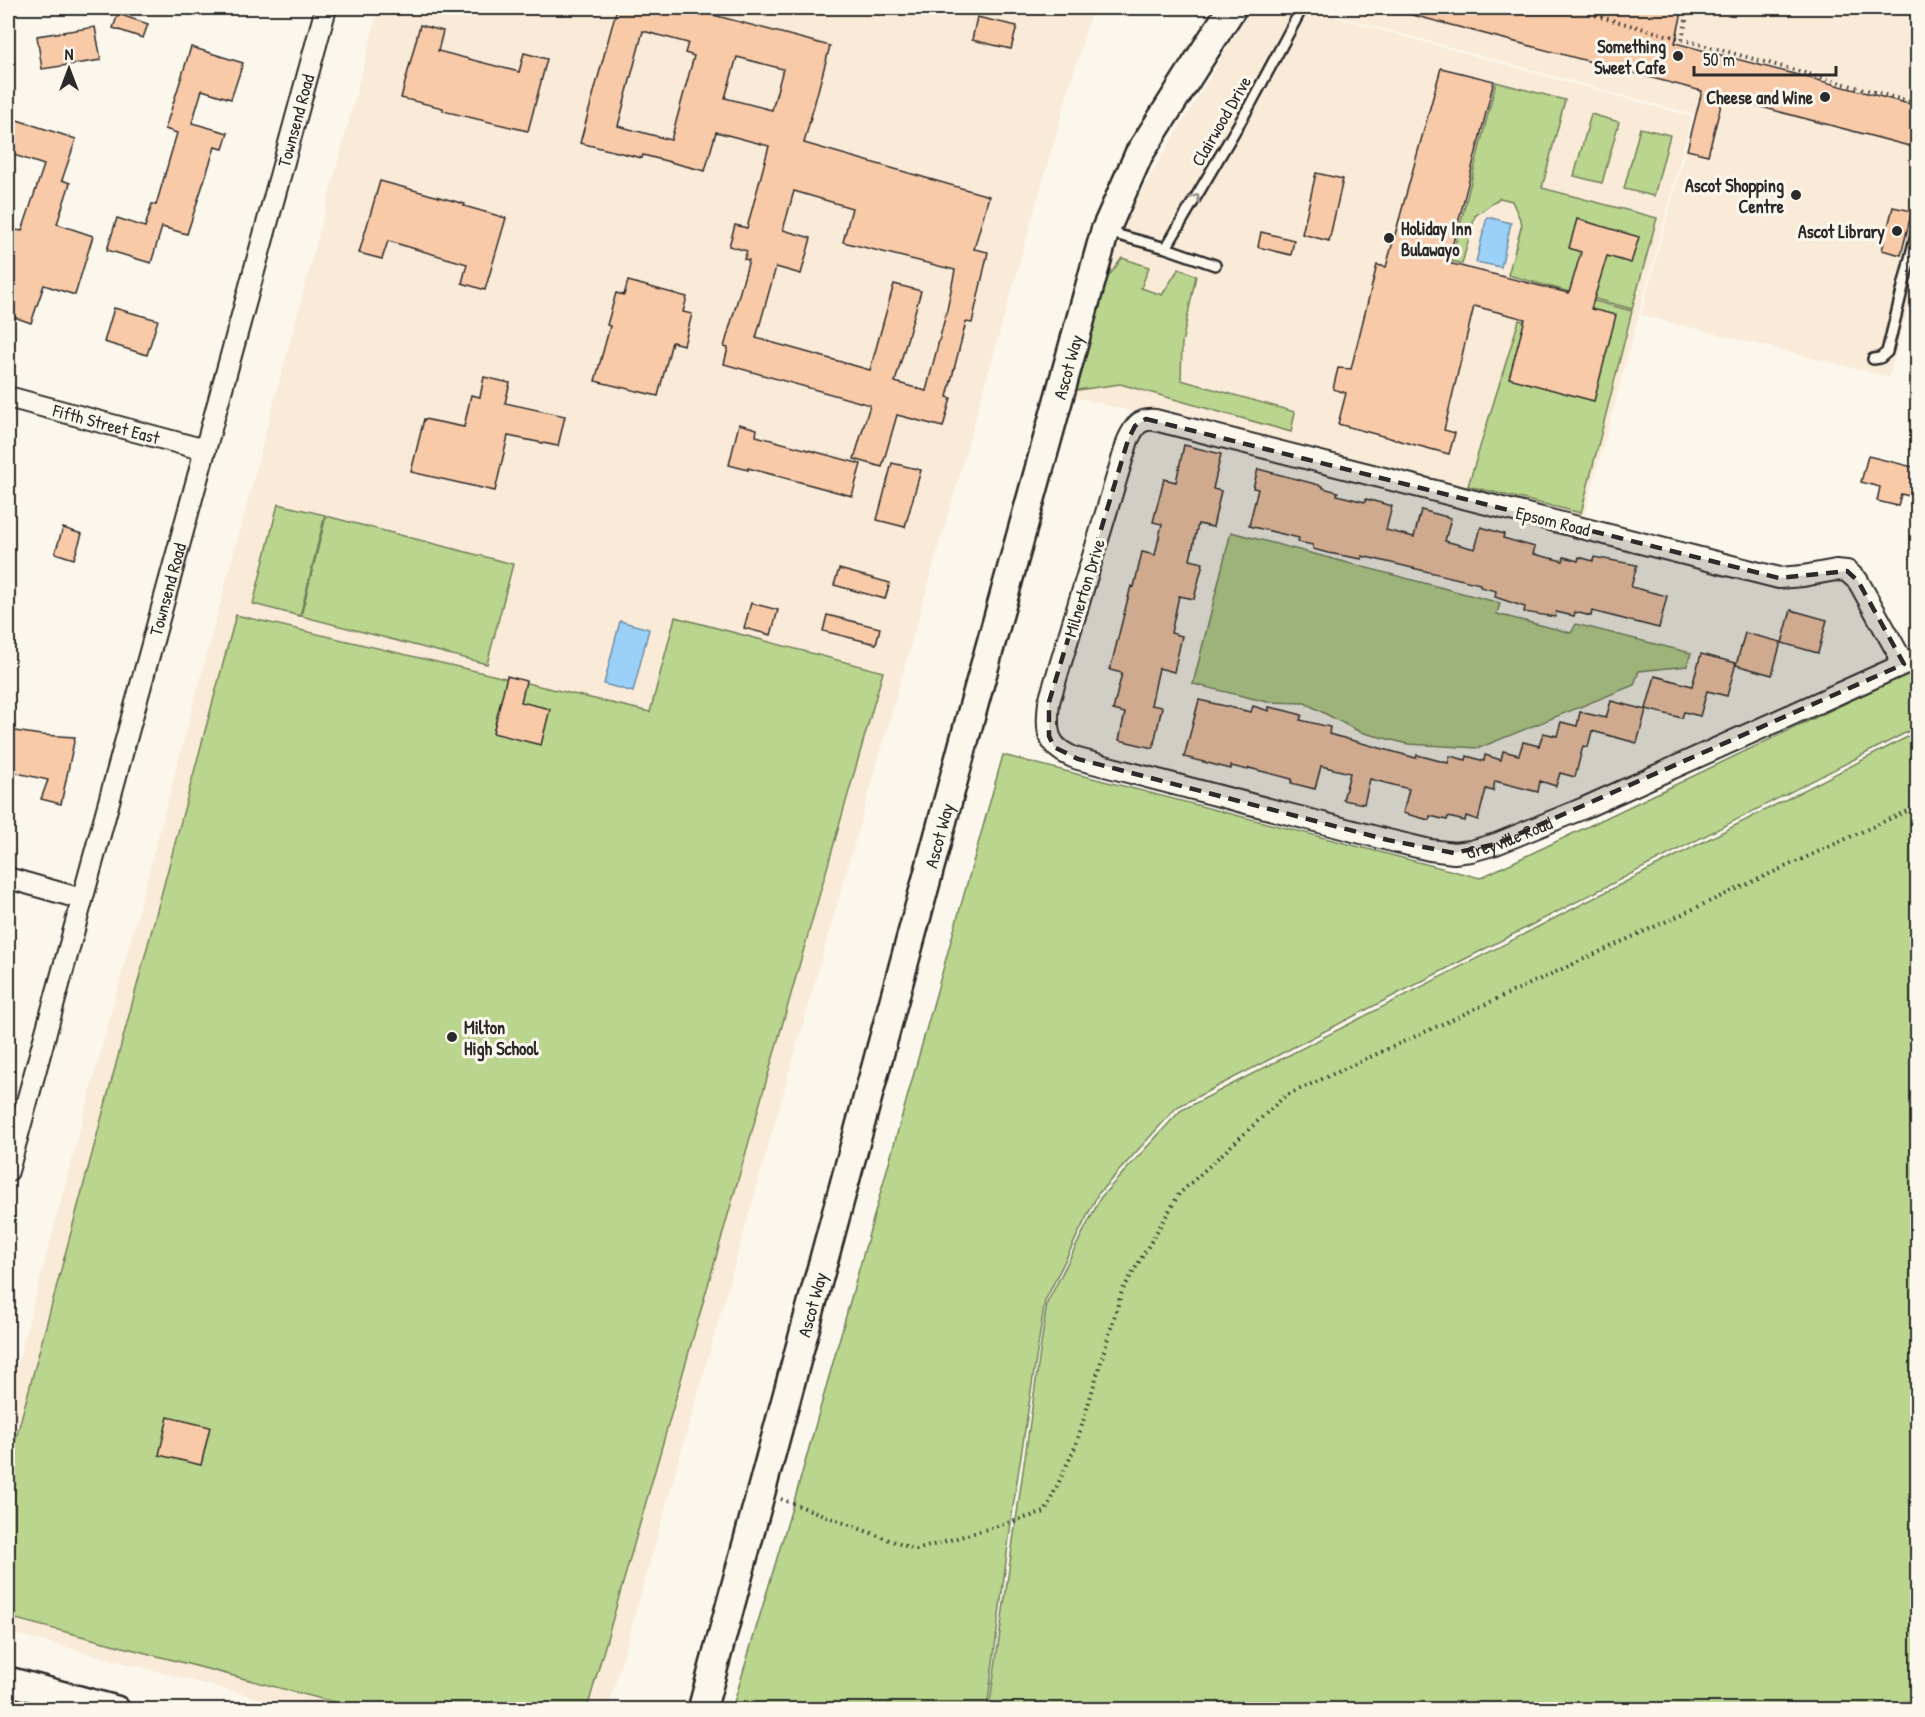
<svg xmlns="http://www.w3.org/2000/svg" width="1925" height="1717" font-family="'Patrick Hand',sans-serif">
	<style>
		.built { fill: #faead8 }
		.green { fill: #bad58d; stroke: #72805c; stroke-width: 1.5 }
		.water { fill: #9bd1f9; stroke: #6e8fa7; stroke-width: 1.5 }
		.building { fill: #f9caa8; stroke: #2b2b2b; stroke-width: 1.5; fill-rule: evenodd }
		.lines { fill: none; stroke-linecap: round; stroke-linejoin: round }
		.service-casing { stroke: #2b2b2b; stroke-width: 14 }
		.minor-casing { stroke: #2b2b2b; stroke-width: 24 }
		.secondary-casing { stroke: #2b2b2b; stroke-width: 32 }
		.path { stroke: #2b2b2b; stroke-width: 4; stroke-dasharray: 1.5 4.5; stroke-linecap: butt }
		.service { stroke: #fbf7ec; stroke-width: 9 }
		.minor { stroke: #fbf7ec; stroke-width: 20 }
		.secondary { stroke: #fbf7ec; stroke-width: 27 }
		.oneway { stroke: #93918c }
		.marked { fill: #2b2b2b; fill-opacity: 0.2; stroke: #2b2b2b; stroke-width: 4.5; stroke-dasharray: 12 8; stroke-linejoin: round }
		.poi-dot { fill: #2b2b2b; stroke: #fbf7ec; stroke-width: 2 }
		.labels { text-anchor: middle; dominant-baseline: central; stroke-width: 6; stroke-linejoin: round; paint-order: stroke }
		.poi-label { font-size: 18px; font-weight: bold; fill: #2b2b2b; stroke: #fbf7ec; text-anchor: end }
		.street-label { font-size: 18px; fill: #2b2b2b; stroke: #fbf7ec }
	</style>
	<rect width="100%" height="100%" fill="#fbf7ec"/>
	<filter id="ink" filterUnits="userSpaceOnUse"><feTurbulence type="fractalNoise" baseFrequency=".0167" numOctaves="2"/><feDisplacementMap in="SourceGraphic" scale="12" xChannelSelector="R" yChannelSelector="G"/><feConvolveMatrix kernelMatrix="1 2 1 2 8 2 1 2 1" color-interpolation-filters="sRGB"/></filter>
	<g filter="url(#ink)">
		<path class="built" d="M379 8H1092L608 1709H300L8 1632V1400Z
			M1251 8H1302L1692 117 1582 525 1067 395 1103 273 1134 203Z
			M1309 8H1917V275L1889 377 1641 315 1695 115Z"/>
		<path class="green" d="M1496 82 1565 100 1542 188 1657 218 1632 309 1508 275 1522 224 1512 201 1500 198 1475 216 1462 264 1451 261Z
			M1591 114 1619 122 1602 183 1574 176Z
			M1640 128 1670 135 1654 196 1624 189Z
			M1122 258 1149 267 1141 288 1162 295 1179 268 1196 276 1182 343 1181 380 1295 412 1291 432 1120 384 1077 390 1106 280Z
			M1572 295 1632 311 1581 513 1468 486 1519 320 1536 325Z
			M278 504 325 515 300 616 253 604Z
			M326 516 513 564 487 664 301 616Z
			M1231 532 1500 603 1497 614 1571 633 1576 624 1691 653 1687 666 1639 671 1634 685 1479 748 1408 744 1360 732 1305 703 1267 702 1193 684Z
			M236 615 650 712 675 617 883 672 587 1709H360L8 1617V1468Z
			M1917 669V727L1177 1107 1098 1194 1045 1301 1013 1507 987 1709H732L797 1491 1003 755 1480 878Z
			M1917 732V1709H989L1047 1303 1101 1197 1180 1111Z"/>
		<path class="water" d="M1487 217 1511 223 1501 267 1476 262Z
			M620 621 649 629 633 692 604 684Z"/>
		<path class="building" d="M617 8H687L830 46 804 143 989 196 974 249 988 252 972 323 966 322 947 397 951 398 943 427 897 415 882 467 854 459 870 405 724 364 728 348 724 347 749 260 744 259 747 251 729 246 735 225 747 228 769 146 716 132 705 171 643 155 642 158 580 143ZM643 31 688 43 685 53 694 56 671 140 618 126ZM737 57 783 69 772 110 725 98ZM794 191 852 208 843 242 955 270 947 310 926 391 895 382 921 291 894 284 870 370 756 338 776 267 801 274 811 238 783 230Z
			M1406 8H1683L1675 43 1917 106V148L1723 97 1708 155 1687 150 1702 91 1405 13Z
			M118 14 148 24 143 38 113 28Z
			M977 17 1017 26 1011 49 972 40Z
			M420 25 443 31 438 51 519 72 524 53 547 59 528 131 443 111V108L401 98Z
			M95 27 101 60 42 69 37 36Z
			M191 47 243 63 231 99 202 90 192 123 228 133 223 149 215 147 187 234 162 227 151 263 107 250 117 218 145 227 152 204 156 205 177 133 165 129Z
			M1441 68 1494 81 1448 263 1569 293 1581 252 1569 248 1577 219 1639 237 1631 263 1607 256 1591 309 1616 315 1594 401 1509 378 1525 319 1474 306 1444 430 1455 433 1449 454 1338 424 1346 393 1333 389 1338 368 1351 369 1377 265 1386 267Z
			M8 117 76 139 62 180 70 183 57 224 93 236 75 295 44 285 31 323 8 315V255L16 230 22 231 44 165 8 153Z
			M1316 173 1343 179 1329 241 1302 234Z
			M380 181 465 204 464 206 506 218 485 290 462 283 467 264 388 241 382 259 359 253Z
			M1893 207 1912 211 1901 255 1882 250Z
			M1261 232 1294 240 1291 255 1258 247Z
			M628 281 687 297 683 312 692 314 684 345 672 342 658 396 595 381 610 326 607 325 616 293 624 295Z
			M114 308 158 320 147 355 104 342Z
			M484 377 510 383 505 403 565 416 558 446 508 436 495 491 411 472 424 419 464 427 471 395 480 397Z
			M739 424 757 429 756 436 861 464 852 496 748 468V470L729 465Z
			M1184 445 1221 454 1213 489 1221 491 1213 527 1198 524 1190 560 1203 563 1194 599 1179 596 1171 633 1182 636 1174 672 1159 668 1151 705 1162 707 1153 748 1119 740 1125 713 1113 710 1122 673 1110 670 1131 586 1134 587 1142 552 1155 555 1162 524 1153 522 1164 479 1176 482Z
			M1868 456 1917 468V498L1901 494 1898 506 1877 501 1880 487 1861 482Z
			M892 463 921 470 905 527 877 520Z
			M1258 469 1323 486V488L1338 492 1337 495 1365 502 1366 499 1392 506 1386 530 1414 537 1421 510 1451 518 1445 541 1475 549 1481 527 1504 534 1503 538 1535 547 1533 554 1563 561 1564 557 1578 561 1579 557 1593 561 1594 557 1637 565 1631 587 1667 596 1659 628 1592 611 1591 616 1575 612 1574 616 1556 612 1555 617 1524 612 1525 607 1495 597 1496 591 1480 587V584L1362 556V559L1328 553 1313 549V545L1298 542 1299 538 1249 526 1258 489 1253 488Z
			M63 528 82 534 74 559 55 553Z
			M839 569 890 583 885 599 834 585Z
			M751 603 778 610 771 635 744 628Z
			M1791 610 1827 620 1818 653 1782 643Z
			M827 615 880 628 876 644 823 631Z
			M1745 633 1781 642 1772 675 1736 665Z
			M1701 654 1736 663 1727 696 1707 691 1700 716 1684 712 1682 718 1646 709 1655 676 1692 686Z
			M507 676 526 681 521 702 550 709 541 745 493 733Z
			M1199 700 1251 712 1253 706 1269 711V707L1283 710 1302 715 1300 720 1330 727 1329 734 1416 758 1417 755 1448 763 1450 756 1466 760 1467 756 1484 761 1485 755 1501 760 1503 751 1519 755 1523 742 1539 746 1543 733 1557 736 1561 722 1577 726 1580 712 1606 718 1611 701 1646 710 1637 743 1592 731 1588 747 1583 746 1575 777 1560 773 1556 786 1540 781 1538 792 1495 781 1493 791 1486 789 1478 820 1466 816 1465 821 1448 817 1447 820 1430 816 1429 820 1403 813 1409 789 1370 779 1364 804 1343 800 1350 773 1321 766 1315 789 1291 783 1292 779 1249 768 1248 770 1231 766V769L1184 757Z
			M8 730 41 735 75 737 61 804 41 799 48 780 8 771Z
			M168 1417 210 1427 201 1465 159 1455Z"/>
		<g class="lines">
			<defs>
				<path id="service" d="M1107 232 1166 248 1215 265
					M1166 248 1250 105 1302 8
					M1873 359 1880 358 1887 352 1918 226"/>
				<g id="minor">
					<path id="s1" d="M8 397 205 450"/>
					<path id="s2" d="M1904 664 1858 581 1847 571 1836 570 1803 576 1779 578 1155 420C1139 418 1134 427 1128 440L1049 702C1046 732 1046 748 1078 759L1388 840 1430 850 1454 853 1471 851 1496 844 1584 808 1904 664 1918 657"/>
					<path d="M8 878 82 899"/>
					<path id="s3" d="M8 1171 326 8"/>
				</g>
				<g id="secondary">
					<path d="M8 1681 116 1710"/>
					<path id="s4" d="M702 1710 973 708 1105 231 1139 154 1232 8"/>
				</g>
			</defs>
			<use href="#service" class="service-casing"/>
			<use href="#minor" class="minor-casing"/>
			<use href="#secondary" class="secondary-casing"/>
			<path class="path" d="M1579 8 1597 16 1918 104
				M1682 39 1689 8
				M781 1499 916 1550 1045 1512 1076 1445 1122 1291 1179 1194 1285 1096 1918 806"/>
			<use href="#service" class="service"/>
			<use href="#minor" class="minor"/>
			<use href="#secondary" class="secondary"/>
		</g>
		<defs><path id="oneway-chevron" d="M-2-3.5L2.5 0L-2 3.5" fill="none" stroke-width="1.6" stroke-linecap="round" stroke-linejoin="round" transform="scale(1.5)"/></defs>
		<use class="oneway" href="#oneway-chevron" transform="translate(1196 198) rotate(-59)"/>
	</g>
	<path class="marked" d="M1146 419 1779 578 1847 571 1858 581 1904 664 1496 844 1454 853 1388 840 1078 759 1054 747 1049 736V702L1128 440 1135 426Z"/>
	<g class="poi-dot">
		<circle cx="1678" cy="56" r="6"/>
		<circle cx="1825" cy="97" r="6"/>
		<circle cx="1796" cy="195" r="6"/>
		<circle cx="1897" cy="231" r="6"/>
		<circle cx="1389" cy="238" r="6"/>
		<circle cx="452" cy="1037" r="6"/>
	</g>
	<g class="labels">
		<g class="poi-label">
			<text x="1666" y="46">Something<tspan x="1666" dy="21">Sweet Cafe</tspan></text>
			<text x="1813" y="97">Cheese and Wine</text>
			<text x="1784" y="185">Ascot Shopping<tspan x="1784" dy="21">Centre</tspan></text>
			<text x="1401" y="228" text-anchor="start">Holiday Inn<tspan x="1401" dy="21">Bulawayo</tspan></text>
			<text x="1885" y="231">Ascot Library</text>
			<text x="464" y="1027" text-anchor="start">Milton<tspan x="464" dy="21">High School</tspan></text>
		</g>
		<g class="street-label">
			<text stroke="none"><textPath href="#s3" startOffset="1089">Townsend Road</textPath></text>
			<text transform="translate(1221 121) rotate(-60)">Clairwood Drive</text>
			<text stroke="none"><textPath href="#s4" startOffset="1392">Ascot Way</textPath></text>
			<text stroke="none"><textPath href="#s1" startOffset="102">Fifth Street East</textPath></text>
			<text transform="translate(1553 521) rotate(14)">Epsom Road</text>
			<text transform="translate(1084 588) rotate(-73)">Milnerton Drive</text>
			<text stroke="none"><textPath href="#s3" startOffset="603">Townsend Road</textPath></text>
			<text stroke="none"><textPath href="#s4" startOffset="906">Ascot Way</textPath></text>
			<text stroke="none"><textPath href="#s2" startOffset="1650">Greyville Road</textPath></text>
			<text stroke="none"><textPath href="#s4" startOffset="420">Ascot Way</textPath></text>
		</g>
	</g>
	<rect width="1925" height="1717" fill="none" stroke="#fbf7ec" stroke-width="30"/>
	<rect x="15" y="15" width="1895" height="1687" fill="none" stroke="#2b2b2b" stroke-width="2" filter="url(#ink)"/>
	<g transform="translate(69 69)" stroke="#fbf7ec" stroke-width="4.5" paint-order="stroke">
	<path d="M0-4.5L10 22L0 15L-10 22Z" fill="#2b2b2b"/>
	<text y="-9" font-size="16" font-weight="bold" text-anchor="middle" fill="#2b2b2b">N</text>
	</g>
	<path d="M1694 66v9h142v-9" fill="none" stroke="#2b2b2b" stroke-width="3"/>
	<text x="1703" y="66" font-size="18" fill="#2b2b2b" stroke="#fbf7ec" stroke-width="4.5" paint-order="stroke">50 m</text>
</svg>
